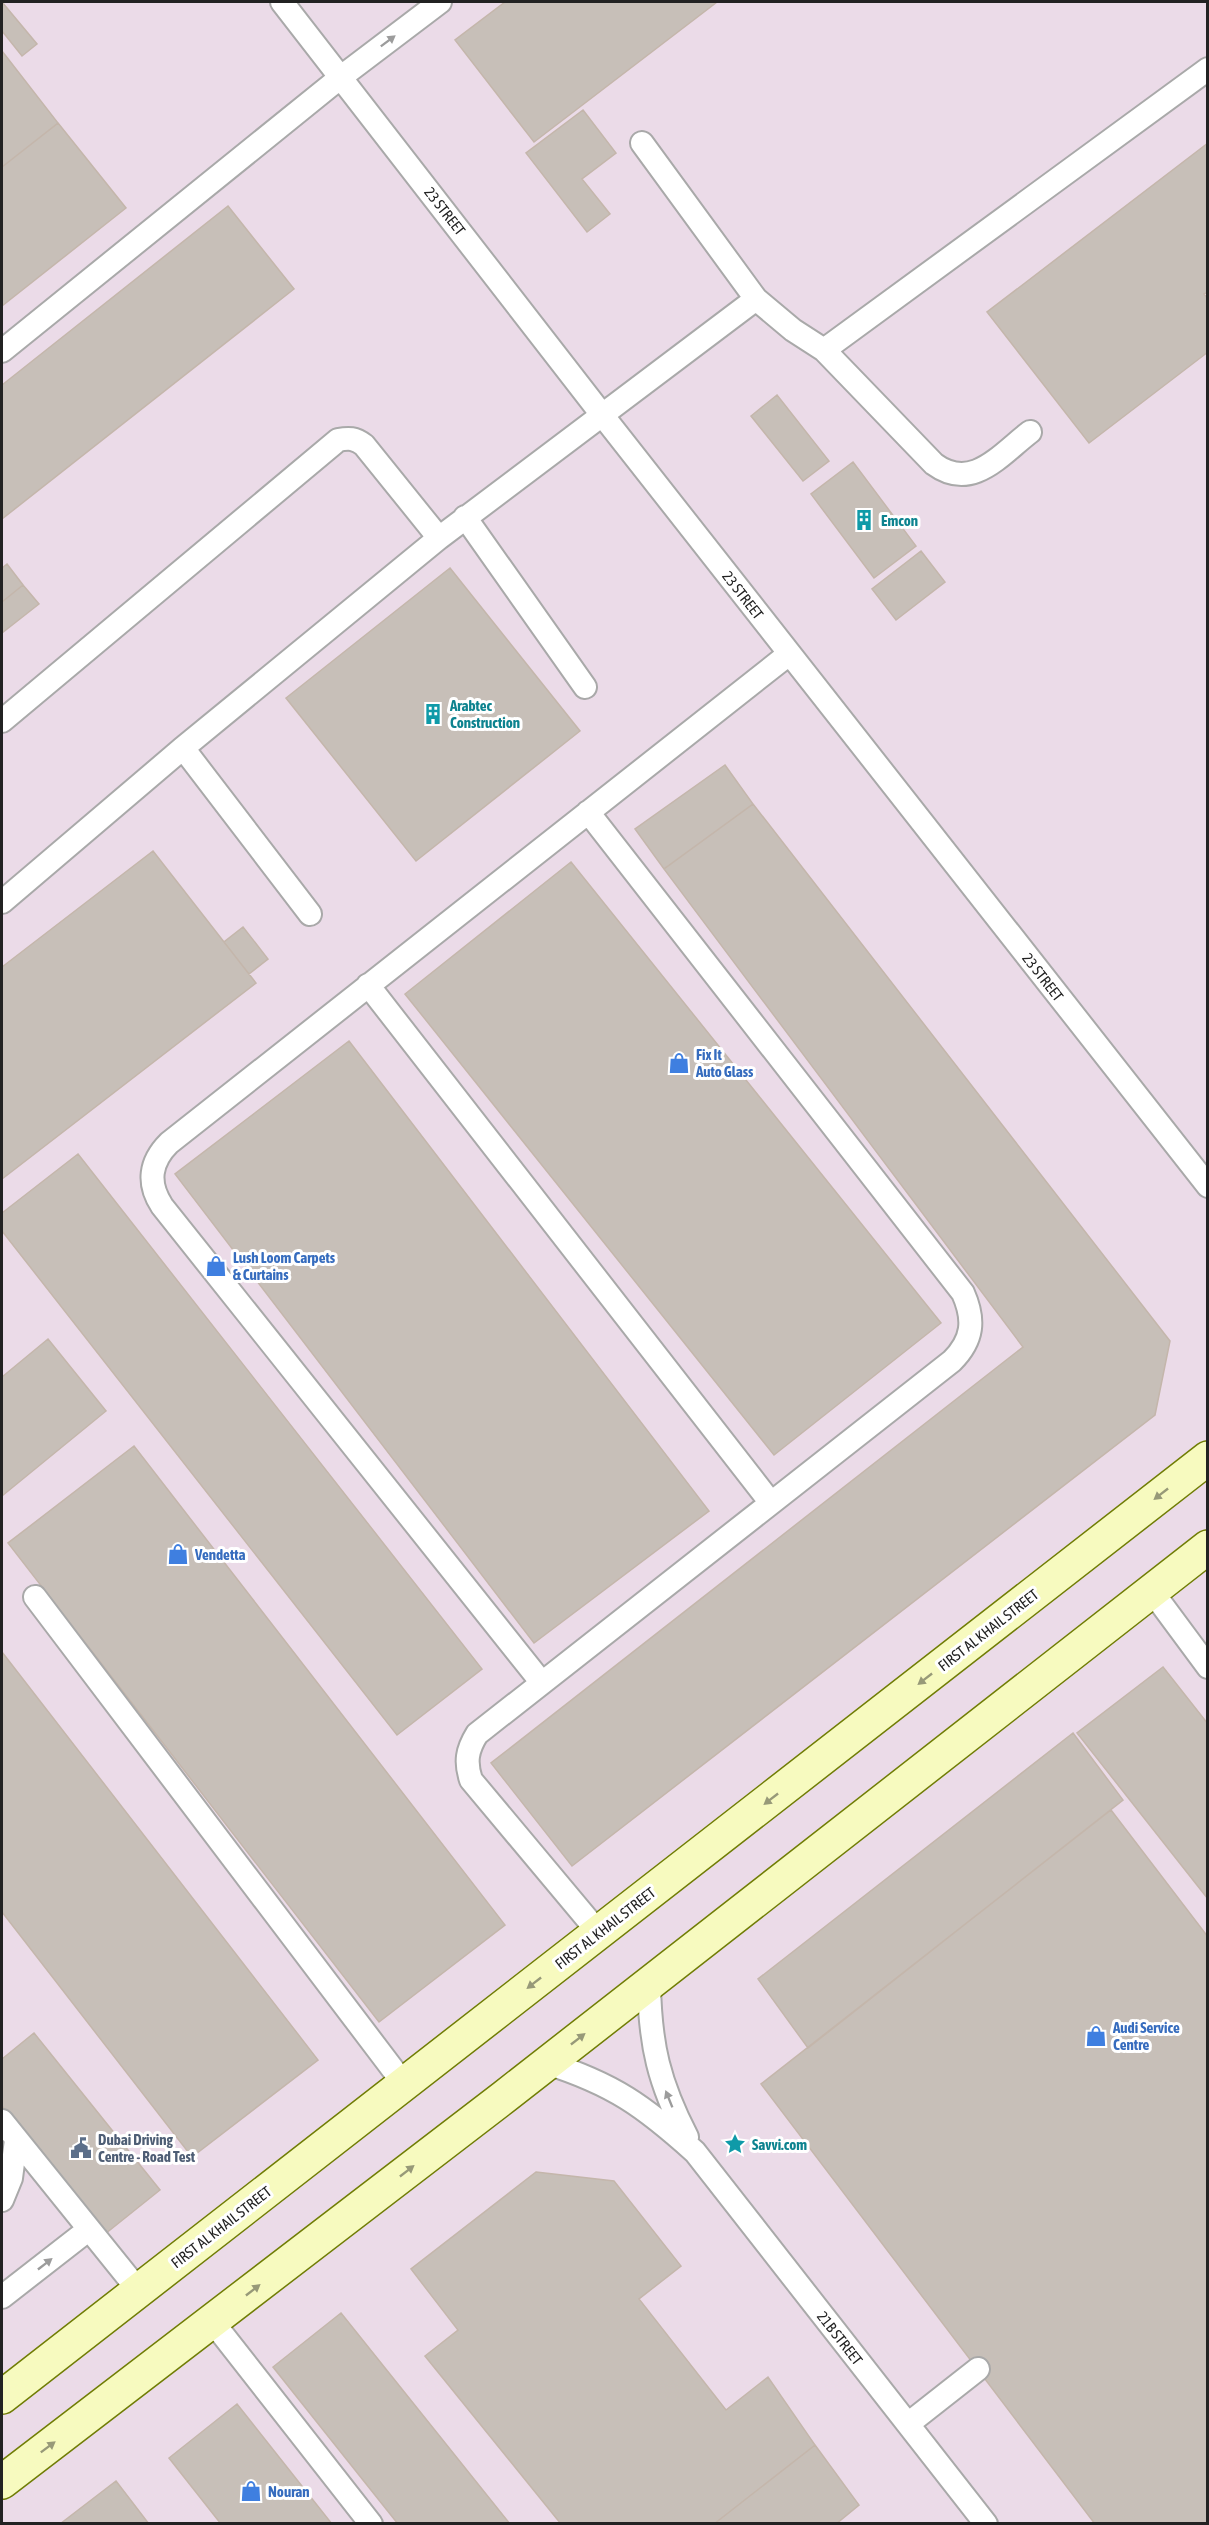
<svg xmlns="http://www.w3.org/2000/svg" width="1209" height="2525" font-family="'Asap Condensed',sans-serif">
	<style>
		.industrial { fill: #ebdbe8 }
		.building { fill: #c7bfb8; stroke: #c4b6ab; stroke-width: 1.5 }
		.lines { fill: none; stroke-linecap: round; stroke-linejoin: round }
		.lane-casing { stroke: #a9a9a9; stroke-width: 26 }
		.secondary-casing { stroke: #707d05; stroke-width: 36 }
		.lane { stroke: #fff; stroke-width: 22 }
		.secondary { stroke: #f7fabf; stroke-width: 33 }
		.oneway { fill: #9c9c9c }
		.oneway2 { fill: #979978 }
		.labels { text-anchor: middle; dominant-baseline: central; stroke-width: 6; stroke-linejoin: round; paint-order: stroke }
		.street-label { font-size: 15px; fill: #222; stroke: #fff }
		.culture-label { font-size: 15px; font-weight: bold; fill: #0d838f; stroke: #fff; text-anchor: start }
		.shop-label { font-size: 15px; font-weight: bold; fill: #366cbe; stroke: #fff; text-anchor: start }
		.service-label { font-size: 15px; font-weight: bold; fill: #4e5e75; stroke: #fff; text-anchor: start }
	</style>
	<rect width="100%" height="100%" fill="#f2efe9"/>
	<path class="industrial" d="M2 2H1207V2523L2 2524Z"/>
	<path class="building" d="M2 2 37 44 22 56 2 31Z
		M505 2H717L534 142 455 40Z
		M2 51 58 123 2 167Z
		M583 110 616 153 582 179 610 214 587 232 526 153Z
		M58 123 126 208 2 306V167Z
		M1208 143V292L1204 294 1208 299V352L1089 443 987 312Z
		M228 206 294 289 2 519V385Z
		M777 395 829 461 803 481 751 416Z
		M853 462 916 546 874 578 811 494Z
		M921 551 945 582 896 620 872 589Z
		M7 564 23 585 2 602V568Z
		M450 568 580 731 416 861 286 698Z
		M23 585 39 604 2 633V602Z
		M725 765 753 804 664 869 635 829Z
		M753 804 1170 1341 1155 1415 572 1866 491 1763 1023 1347 664 869Z
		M153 851 256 983 2 1179V967Z
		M571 862 941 1323 774 1455 405 994Z
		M243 927 268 959 249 974 224 942Z
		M349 1041 709 1511 534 1643 175 1174Z
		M78 1154 482 1669 397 1735 2 1231V1213Z
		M48 1339 106 1411 2 1496V1377Z
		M134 1446 505 1925 379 2022 8 1543Z
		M2 1652 318 2060 192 2157 2 1912Z
		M1163 1667 1208 1724V1899L1077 1733Z
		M1073 1733 1123 1800 808 2048 758 1979Z
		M1111 1810 1208 1937V2524H1095L761 2084Z
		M34 2033 160 2190 105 2234 2 2106V2059Z
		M536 2172 614 2181 681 2266 639 2299 726 2410 768 2377 815 2445 714 2524H561L425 2356 458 2330 411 2269Z
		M341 2313 510 2524H398L273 2367Z
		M237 2404 332 2524H221L169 2458Z
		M815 2445 859 2505 836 2524H714Z
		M116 2481 149 2524H60Z"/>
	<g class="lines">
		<defs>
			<path id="lane" d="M282 2 603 416 1208 1186
				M642 143 756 299 793 330 824 350 934 464C972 492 1000 455 1030 432
				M824 350 1208 69
				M2 351 341 77 440 2
				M465 517 585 687
				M2 721 338 440C349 438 355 438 364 445L439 538
				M183 748 310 914
				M588 812 963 1293C975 1320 973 1340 952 1361L477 1734C467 1750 465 1762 471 1780L599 1933
				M2 902 183 748 439 538 756 299
				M368 985 771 1503
				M1151 1590 1208 1667
				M35 1597 404 2084
				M542 1683 162 1206C147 1183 150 1162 169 1143L789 654
				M649 1984C650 2045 659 2083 687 2137
				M547 2063C613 2084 644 2106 695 2152L986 2524
				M2 2121 139 2291
				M2 2200 11 2178 16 2140
				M2 2297 88 2230
				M212 2321 371 2524
				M908 2424 978 2369"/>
			<path id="secondary" d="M2 2397 1208 1458
				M2 2482 504 2097 1208 1547"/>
		</defs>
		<use href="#lane" class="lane-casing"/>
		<use href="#secondary" class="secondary-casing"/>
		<use href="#lane" class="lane"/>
		<use href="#secondary" class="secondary"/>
	</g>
	<defs><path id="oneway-solid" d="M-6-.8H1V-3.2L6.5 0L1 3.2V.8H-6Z" transform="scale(1.5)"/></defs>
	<g class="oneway">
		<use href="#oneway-solid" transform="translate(388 41) rotate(-37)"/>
		<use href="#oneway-solid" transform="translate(669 2099) rotate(-112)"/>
		<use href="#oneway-solid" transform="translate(45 2264) rotate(-38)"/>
	</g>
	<g class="oneway2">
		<use href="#oneway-solid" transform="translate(1161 1494) rotate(142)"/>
		<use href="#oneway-solid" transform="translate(925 1679) rotate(142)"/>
		<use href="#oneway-solid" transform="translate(771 1799) rotate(142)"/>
		<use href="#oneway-solid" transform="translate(534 1983) rotate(142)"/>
		<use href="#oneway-solid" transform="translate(578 2039) rotate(-38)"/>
		<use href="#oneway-solid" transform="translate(407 2171) rotate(-38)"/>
		<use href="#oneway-solid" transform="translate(253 2290) rotate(-38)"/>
		<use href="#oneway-solid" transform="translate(48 2447) rotate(-37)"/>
	</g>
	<defs>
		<symbol id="building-bare" viewBox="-9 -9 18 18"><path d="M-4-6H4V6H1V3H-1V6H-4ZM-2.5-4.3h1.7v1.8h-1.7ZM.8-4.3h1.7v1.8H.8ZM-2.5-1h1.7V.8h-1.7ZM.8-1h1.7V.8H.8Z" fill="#0f9aa8" stroke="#fff" stroke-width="2.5" paint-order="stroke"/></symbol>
		<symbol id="shop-bare" viewBox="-9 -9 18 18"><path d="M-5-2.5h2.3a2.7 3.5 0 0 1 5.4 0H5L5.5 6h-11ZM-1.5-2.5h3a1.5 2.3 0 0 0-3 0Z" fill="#3f7fe0" stroke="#fff" stroke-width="2.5" paint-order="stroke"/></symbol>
		<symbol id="sight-bare" viewBox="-9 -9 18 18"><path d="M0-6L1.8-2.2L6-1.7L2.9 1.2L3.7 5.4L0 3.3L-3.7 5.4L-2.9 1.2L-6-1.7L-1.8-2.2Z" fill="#0f9aa8" stroke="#fff" stroke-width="2.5" paint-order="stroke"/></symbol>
		<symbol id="civic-bare" viewBox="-9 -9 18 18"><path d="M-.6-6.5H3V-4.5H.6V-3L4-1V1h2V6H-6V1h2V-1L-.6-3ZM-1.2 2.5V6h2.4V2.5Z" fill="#5c6f8a" stroke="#fff" stroke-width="2.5" paint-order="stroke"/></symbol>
	</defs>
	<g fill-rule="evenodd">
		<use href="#building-bare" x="849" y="505" width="30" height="30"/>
		<use href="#building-bare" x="418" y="699" width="30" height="30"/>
		<use href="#shop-bare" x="664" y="1048" width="30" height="30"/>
		<use href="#shop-bare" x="201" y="1251" width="30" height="30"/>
		<use href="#shop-bare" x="163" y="1539" width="30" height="30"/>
		<use href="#shop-bare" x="1081" y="2021" width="30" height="30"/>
		<use href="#sight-bare" x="720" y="2129" width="30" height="30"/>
		<use href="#civic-bare" x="66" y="2133" width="30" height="30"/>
		<use href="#shop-bare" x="236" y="2476" width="30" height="30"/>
	</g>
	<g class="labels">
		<g class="street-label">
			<text transform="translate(445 211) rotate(52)">23 STREET</text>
			<text transform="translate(743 595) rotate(52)">23 STREET</text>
			<text transform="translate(1043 977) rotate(52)">23 STREET</text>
			<text transform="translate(988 1630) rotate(-38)">FIRST AL KHAIL STREET</text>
			<text transform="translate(605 1928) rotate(-38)">FIRST AL KHAIL STREET</text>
			<text transform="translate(221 2227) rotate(-38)">FIRST AL KHAIL STREET</text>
			<text transform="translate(840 2338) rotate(52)">21B STREET</text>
		</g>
		<g class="culture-label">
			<text x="881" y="520">Emcon</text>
			<text x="450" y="705">Arabtec<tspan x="450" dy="17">Construction</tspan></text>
			<text x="752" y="2144">Savvi.com</text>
		</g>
		<g class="shop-label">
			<text x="696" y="1054">Fix It<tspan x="696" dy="17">Auto Glass</tspan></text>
			<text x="233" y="1257">Lush Loom Carpets<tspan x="233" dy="17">&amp; Curtains</tspan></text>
			<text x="195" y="1554">Vendetta</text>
			<text x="1113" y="2027">Audi Service<tspan x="1113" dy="17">Centre</tspan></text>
			<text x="268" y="2491">Nouran</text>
		</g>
		<g class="service-label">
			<text x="98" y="2139">Dubai Driving<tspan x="98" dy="17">Centre - Road Test</tspan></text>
		</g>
	</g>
	<rect width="1209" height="2525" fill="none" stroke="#222222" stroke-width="6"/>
</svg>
